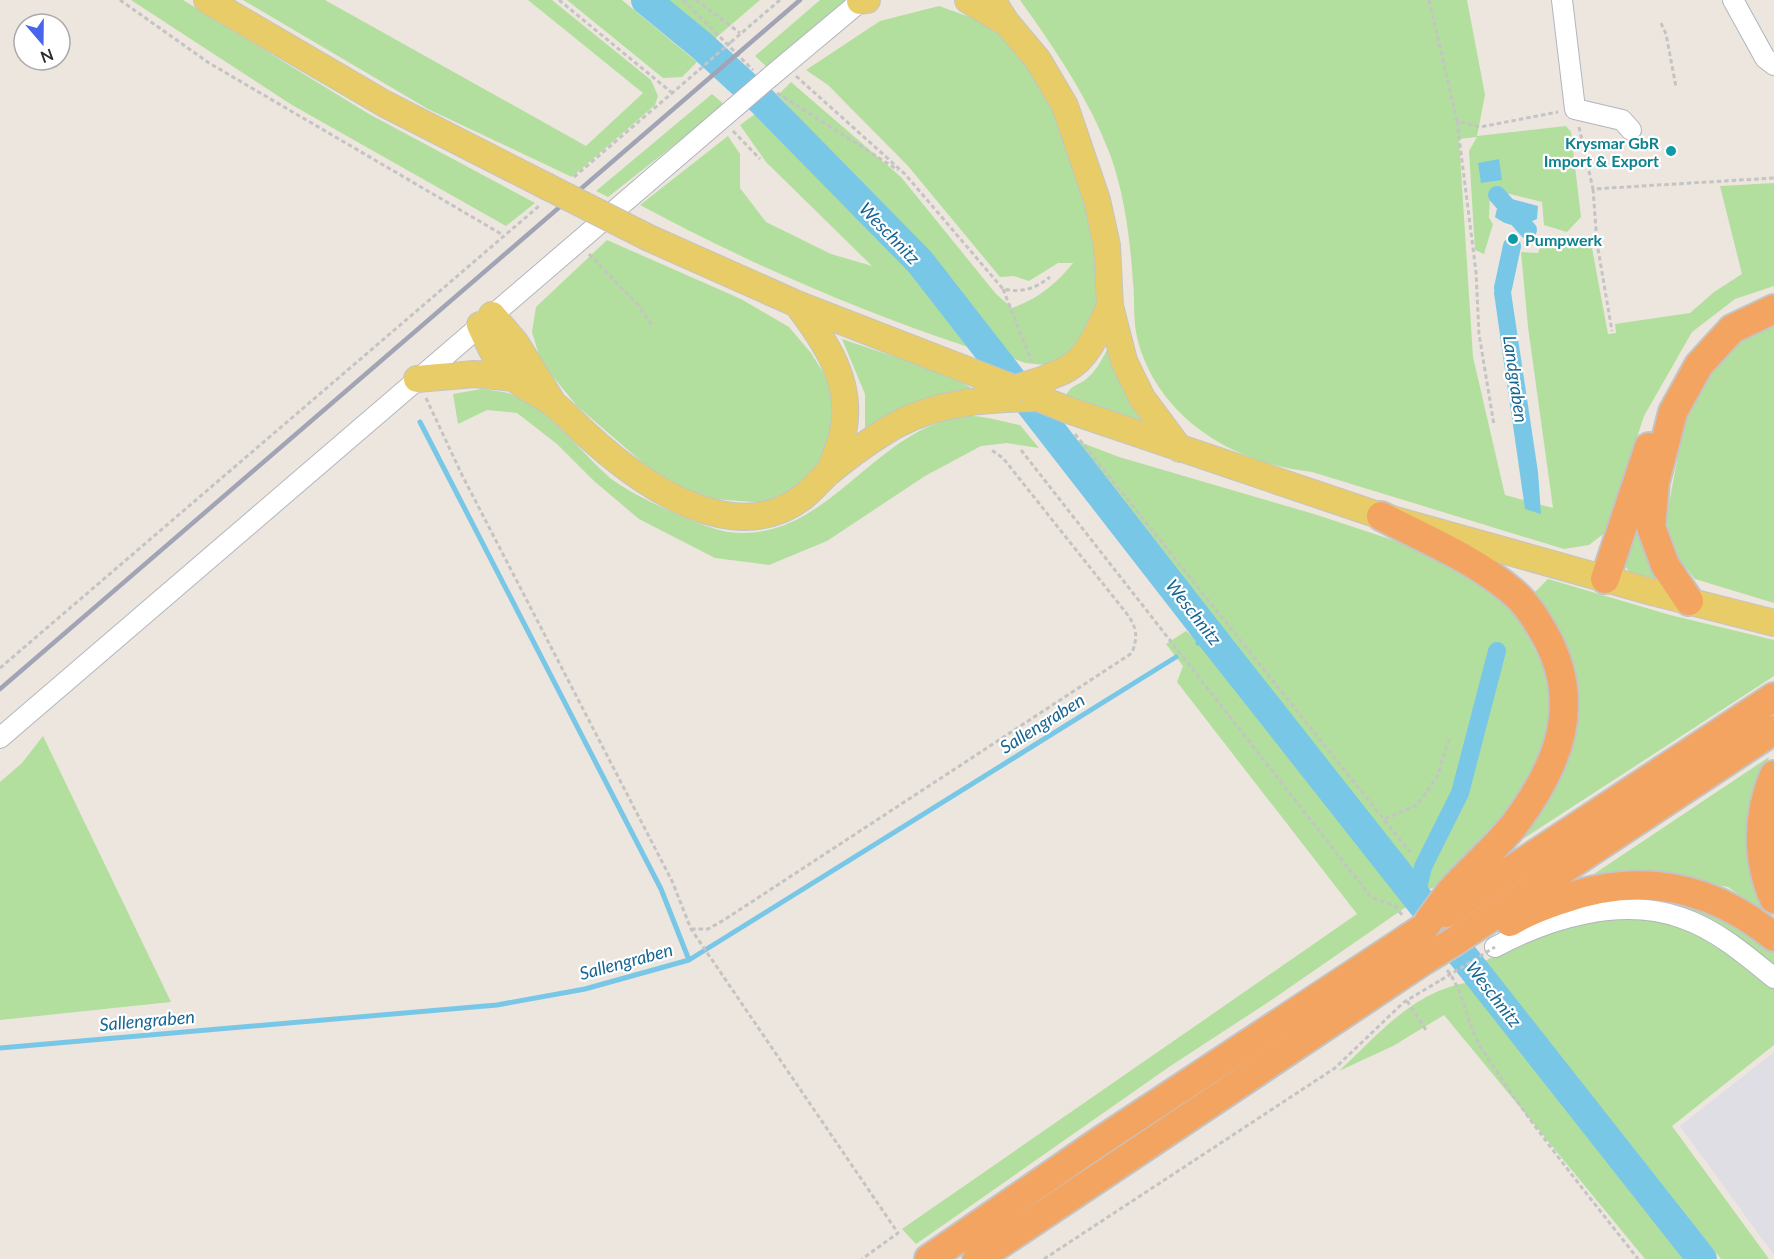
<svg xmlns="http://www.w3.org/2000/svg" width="1774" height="1259" font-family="Lato,sans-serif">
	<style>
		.industrial { fill: #e0dee5 }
		.green { fill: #b3df9e }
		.water { fill: #78c7e7 }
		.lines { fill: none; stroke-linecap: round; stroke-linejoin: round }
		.stream { stroke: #78c7e7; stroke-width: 5 }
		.canal { stroke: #78c7e7; stroke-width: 18 }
		.river { stroke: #78c7e7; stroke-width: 30 }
		.minor-casing { stroke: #b2b4be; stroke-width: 22 }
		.major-casing { stroke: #c4c4c4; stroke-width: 28 }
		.highway-casing { stroke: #c4c4c4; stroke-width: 32 }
		.path { stroke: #c4c4c4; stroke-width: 3; stroke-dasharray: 4.5 3; stroke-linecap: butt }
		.minor { stroke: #fff; stroke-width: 20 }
		.major { stroke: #e8cc68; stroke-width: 26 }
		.highway { stroke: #f4a461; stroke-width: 28 }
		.rail { stroke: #a1a4b4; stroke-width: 4.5 }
		.minor-bridge-casing { stroke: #b2b4be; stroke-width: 22; stroke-linecap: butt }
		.major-bridge-casing { stroke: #c4c4c4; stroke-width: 28; stroke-linecap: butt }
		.highway-bridge-casing { stroke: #c4c4c4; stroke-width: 32; stroke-linecap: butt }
		.path-bridge { stroke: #c4c4c4; stroke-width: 3; stroke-dasharray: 4.5 3; stroke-linecap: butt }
		.minor-bridge { stroke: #fff; stroke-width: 20 }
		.major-bridge { stroke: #e8cc68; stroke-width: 26 }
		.highway-bridge { stroke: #f4a461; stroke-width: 28 }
		.culture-dot { fill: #0f9aa8; stroke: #fff; stroke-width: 2 }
		.labels { text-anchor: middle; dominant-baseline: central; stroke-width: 4.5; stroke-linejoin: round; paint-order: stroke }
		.culture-label { font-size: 16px; font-weight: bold; fill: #0d838f; stroke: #fff; text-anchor: end }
		.water-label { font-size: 18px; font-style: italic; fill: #166694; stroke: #fff }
	</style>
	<rect width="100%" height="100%" fill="#ece6de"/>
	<path class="industrial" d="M1774 1052V1255L1680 1126Z"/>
	<path class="green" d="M131 0H183L369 114 535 203 506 226 292 105Z
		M243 0H325L586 146 643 93 528 0H552L651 80 658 96 655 105 572 177 428 109Z
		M567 0H622L697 62 682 77 663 78Z
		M660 0H760L711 42Z
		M820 0H847L767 67 755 56Z
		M1020 0H1467L1485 95 1477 136 1566 126 1571 132 1581 217 1567 232 1544 225 1542 202 1510 194 1490 192 1489 218 1493 224 1484 254 1475 250 1469 151 1477 137 1459 139 1473 357 1505 495 1553 508 1528 327 1521 252 1538 253 1541 246 1592 248 1608 334 1616 333 1615 324 1690 313 1714 292 1742 274 1720 186 1774 183V286L1735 299 1692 332 1644 416 1606 532 1589 545 1564 549 1312 472C1234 464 1156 417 1137 337 1133 320 1135 300 1133 282 1130 240 1125 197 1111 157 1090 100 1055 49 1020 0Z
		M939 6 981 21 1021 50 1060 119 1085 172 1101 279 1091 327 1080 352 1056 366 1025 363 997 352 979 322 913 243 778 95 791 82 901 177 996 294 1012 308C1038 299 1056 284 1073 263H1058L1029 281 1014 276 1000 277 908 166 828 85 806 70 880 21Z
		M712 94 725 105 608 197 596 191Z
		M755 114 908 268 968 347C854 309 746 262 640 205L728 136 740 154V188L766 222 831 254 872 266 766 162 740 125Z
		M607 240 741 299 789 327 811 353 834 390 840 423 825 464 799 487 768 503 711 499 664 481 577 406 541 362 532 332 536 307Z
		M1774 321V603L1695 579 1675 554 1666 519 1684 424 1710 373 1740 338Z
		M842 339 949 375 975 390 865 439V394Z
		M1108 348 1140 409 1143 421 1066 395C1072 385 1076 386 1085 380 1096 372 1102 359 1108 348Z
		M481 389C489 390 500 391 508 393 549 408 578 449 609 477 629 494 702 528 728 532 828 545 873 426 967 416 983 415 1004 422 1020 425L1039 448 1007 443 981 446 925 476 827 541 769 565 715 558 639 519 594 481 557 444 517 413 487 410 458 424 453 394Z
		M1067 437 1119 457 1314 514 1414 547 1469 573 1516 613 1543 666 1552 714 1528 795 1444 885 1425 890 1407 874Z
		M1642 490 1668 582 1631 574 1622 562Z
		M1548 579 1670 615 1774 640V676L1515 844 1571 738 1532 595Z
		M1186 631 1207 650 1406 907 1273 999 1169 1067 916 1244 902 1229 1357 914 1177 682 1183 666 1166 644Z
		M43 736 159 977 171 1002 0 1020V782L22 763Z
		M1769 757 1757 795 1755 876 1769 917 1728 887 1676 878 1573 888Z
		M1611 896 1704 905 1774 948V974L1733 940Z
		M1639 917 1676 920 1713 939 1774 984V1045L1672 1126 1769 1259H1721L1485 961 1538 932 1596 918Z
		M1471 982 1689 1259H1645L1444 1015 1393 1046 1339 1071C1379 1034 1414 990 1471 982Z"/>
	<path class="water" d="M1499 159 1502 180 1481 183 1478 163Z
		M1500 196 1538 206 1537 219C1519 226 1512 229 1495 217Z
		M1500 263 1512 265 1511 292 1538 472 1541 514 1525 509 1494 293Z"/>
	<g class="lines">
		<path class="stream" d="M420 422 661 889 689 960
			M1198 643 1210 635
			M0 1048 497 1005 585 989 689 960 1176 657"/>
		<path class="canal" d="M1497 195 1528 230
			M1503 288 1512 246
			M1416 897 1423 867 1460 793 1497 651"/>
		<path class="river" d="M646 0 702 46 763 102 920 262 1210 635 1702 1259"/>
		<defs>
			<path id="minor" d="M1562 0 1575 109 1622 120 1631 130
				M1733 0 1765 58 1774 65
				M770 77 862 0
				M0 738 734 108
				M1495 947C1549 918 1621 896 1682 918 1717 930 1746 955 1774 978"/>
			<path id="major" d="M207 0 385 104 546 186
				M968 0 1003 21
				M992 0 1006 22 1038 60 1065 106 1097 200 1107 246 1110 306 1124 361 1142 398 1180 449
				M860 1 867 0
				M649 238 797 304 1029 394
				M797 304C825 342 854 382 843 432 840 446 834 459 829 472
				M492 315 515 342 551 400
				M480 325C489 344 497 365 514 378 525 388 540 394 552 403 564 412 575 424 586 434 638 482 732 551 803 497 812 490 820 480 829 472 850 455 873 438 896 425 940 401 989 399 1038 398
				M417 379 475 374 513 378
				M1045 379C1052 375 1060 373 1067 369 1090 356 1099 328 1110 306
				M1068 410 1381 516 1652 592 1774 623"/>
			<path id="highway" d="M1381 516C1425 539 1476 560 1514 593 1527 604 1536 619 1544 633 1584 703 1559 765 1514 825 1495 849 1471 868 1451 891 1442 903 1433 915 1424 928
				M1605 579 1649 447
				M1689 601 1665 565 1651 527 1655 482 1673 412 1699 365 1732 329 1774 309
				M1774 775C1757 815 1756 859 1774 899
				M1446 913 1774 697
				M1510 922C1526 912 1542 906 1560 900 1638 872 1709 884 1774 937
				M1455 941 1774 730
				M929 1259 1099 1142 1407 939
				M977 1259 1424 960"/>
		</defs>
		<use href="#minor" class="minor-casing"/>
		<use href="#major" class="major-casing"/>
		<use href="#highway" class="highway-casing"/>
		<path class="path" d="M120 0 209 63 503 235
			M559 0 671 92
			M683 0 753 70
			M696 0 740 33
			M1429 0 1457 121 1480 127 1558 112
			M1661 23 1666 34 1676 87
			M731 42 780 0
			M796 76 905 174 1003 289C1023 293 1034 289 1050 277
			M777 93 898 170
			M1457 121 1476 272 1479 334 1494 425
			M1579 127 1593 189 1774 178
			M733 131 760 159
			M574 177 699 70
			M1593 189 1597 243 1612 331
			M1538 241 1597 243
			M589 254 639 306 653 327
			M1003 289 1032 362
			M426 398 462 475 672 881 691 929 898 1233 862 1259
			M1075 434 1410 852
			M1021 450 1371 897 1395 906 1403 916
			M0 668 539 206
			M1385 819 1417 805 1437 777 1449 739
			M691 929H708L724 920 1132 653C1138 636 1137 628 1127 614L1003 458 990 449
			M1447 970C1465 992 1466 1025 1482 1049 1529 1123 1584 1190 1638 1259
			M1407 1001 1426 1030
			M1044 1259 1335 1068 1404 1002 1441 980"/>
		<use href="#minor" class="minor"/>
		<use href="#major" class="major"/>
		<use href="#highway" class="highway"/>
		<path class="rail" d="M0 689 800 0"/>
		<defs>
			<path id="minor-bridge" d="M734 108 770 77"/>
			<path id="major-bridge" d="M546 186 649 238
				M1016 388 1045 379
				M1038 398 1068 410"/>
			<path id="highway-bridge" d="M1407 939 1424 928
				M1424 960 1455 941"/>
		</defs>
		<use href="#minor-bridge" class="minor-bridge-casing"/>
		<use href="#major-bridge" class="major-bridge-casing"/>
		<use href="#highway-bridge" class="highway-bridge-casing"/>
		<path class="path-bridge" d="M699 70 731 42
			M1441 980 1495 947"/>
		<use href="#minor-bridge" class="minor-bridge"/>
		<use href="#major-bridge" class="major-bridge"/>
		<use href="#highway-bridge" class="highway-bridge"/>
	</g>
	<g class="culture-dot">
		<circle cx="1671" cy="151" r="6"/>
		<circle cx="1513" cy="239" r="6"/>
	</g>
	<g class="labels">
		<g class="culture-label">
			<text x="1659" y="142">Krysmar GbR<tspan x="1659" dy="18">Import &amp; Export</tspan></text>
			<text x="1525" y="239" text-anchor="start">Pumpwerk</text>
		</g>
		<g class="water-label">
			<text transform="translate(890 233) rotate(46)">Weschnitz</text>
			<text transform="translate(1516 379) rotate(82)">Landgraben</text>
			<text transform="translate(1194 612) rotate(52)">Weschnitz</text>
			<text transform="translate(1042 723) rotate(-32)">Sallengraben</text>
			<text transform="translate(626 961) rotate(-15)">Sallengraben</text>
			<text transform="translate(1494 994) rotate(52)">Weschnitz</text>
			<text transform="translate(147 1020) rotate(-5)">Sallengraben</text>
		</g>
	</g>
	<g transform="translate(42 42) rotate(160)"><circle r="28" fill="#ffffff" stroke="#aaaaaa" stroke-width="1.5"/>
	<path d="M0-4.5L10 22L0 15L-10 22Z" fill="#4965ee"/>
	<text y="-9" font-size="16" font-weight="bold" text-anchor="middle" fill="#2b2b2b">N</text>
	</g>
</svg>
